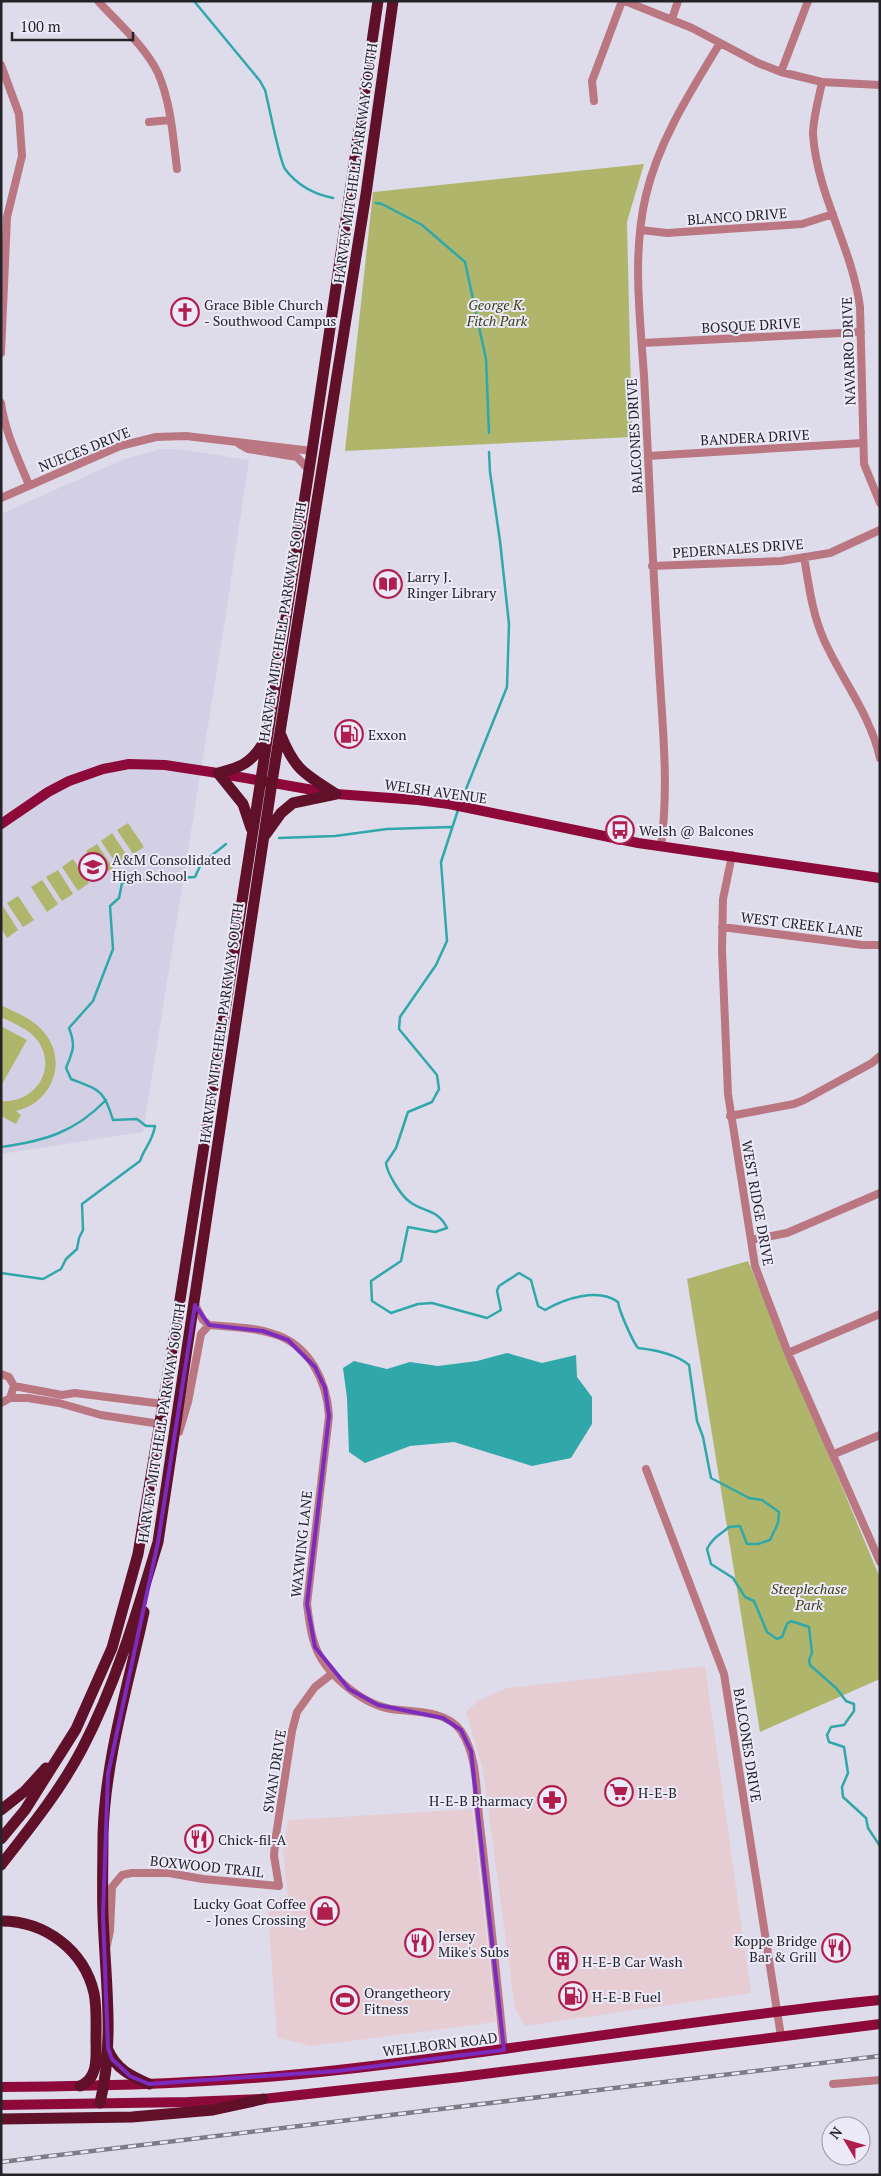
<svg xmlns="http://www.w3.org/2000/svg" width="881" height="2176" font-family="'PT Serif',serif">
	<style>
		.commercial { fill: #e6cdd4 }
		.built { fill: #d3d0e5 }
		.green { fill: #afb66c }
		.water { fill: #30a8a9 }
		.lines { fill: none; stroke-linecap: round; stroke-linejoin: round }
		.stream { stroke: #30a8a9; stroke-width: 2.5 }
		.minor { stroke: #ba7782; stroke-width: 8 }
		.major { stroke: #8c0939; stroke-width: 10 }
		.highway { stroke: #601029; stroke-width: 11 }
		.rail-casing { stroke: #7d7c86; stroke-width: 4.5 }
		.rail { stroke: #ece9f8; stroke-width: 2.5; stroke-dasharray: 8; stroke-linecap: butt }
		.marked { fill: none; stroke: #7b2cbf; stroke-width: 4; stroke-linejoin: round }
		.labels { text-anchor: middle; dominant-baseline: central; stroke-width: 4; stroke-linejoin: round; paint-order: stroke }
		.street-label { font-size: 14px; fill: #242328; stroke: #ece9f8 }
		.poi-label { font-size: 14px; fill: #242328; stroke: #ece9f8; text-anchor: start }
		.park-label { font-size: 14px; font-style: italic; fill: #3b3e13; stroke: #ece9f8 }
	</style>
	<rect width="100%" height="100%" fill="#dedceb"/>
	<path class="commercial" d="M705 1666 751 1993 525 2026 515 2009 483 1770 466 1712 479 1700 507 1688Z
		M472 1809 496 2022 312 2046 277 2038 267 1900 288 1898 283 1851 288 1820Z"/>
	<path class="built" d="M161 449H178L249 460 228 601 143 1132 1 1154V514L124 459Z"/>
	<path class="green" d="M644 164 627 222 632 437 345 451 373 192Z
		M128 823 144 847 133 854 117 830Z
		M112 833 128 857 117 865 101 841Z
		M97 844 113 868 102 875 86 851Z
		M73 859 89 883 78 891 62 867Z
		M58 870 73 894 62 901 46 877Z
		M42 880 58 904 47 912 31 887Z
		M18 896 34 920 23 927 7 903Z
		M3 906 18 930 7 938 1 928Z
		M1 1005C14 1012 31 1018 41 1029 70 1058 53 1103 16 1111L21 1115 16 1124 1 1116V1101C34 1104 59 1069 37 1040 29 1029 13 1023 1 1017Z
		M1 1026 27 1040 1 1086Z
		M748 1261 880 1578V1679L760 1732 687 1279Z"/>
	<path class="water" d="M507 1353 542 1363 576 1355 577 1377 592 1397V1424L571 1458 532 1466 454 1442 410 1446 365 1463 349 1452 347 1398 343 1368 354 1361 387 1369 410 1362 438 1366 477 1361Z"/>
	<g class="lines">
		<path class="stream" d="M194 1 260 81 265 90C269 105 279 159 285 169 297 185 313 194 333 198
			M376 203 382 204 422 225 465 262 486 359 489 433
			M460 804 507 687 509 624 500 541 490 472 489 452
			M458 810 441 862 447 941 436 965 400 1017 399 1029 437 1075 439 1089 432 1102 408 1112 396 1148 386 1163C387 1173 401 1196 410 1202 425 1213 438 1209 447 1228L435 1232 408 1227 401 1261 371 1281 372 1301 391 1313 418 1304 432 1303 487 1318 501 1310 497 1291 499 1286 519 1273 531 1280 538 1306 545 1310C564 1299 598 1287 618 1302 619 1311 633 1342 638 1348 656 1350 676 1354 689 1365L697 1421 703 1437 711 1478 749 1498 762 1500 779 1512 778 1523 770 1540 758 1544H747L740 1526 729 1527C720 1535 712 1538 707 1549L711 1564 733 1578 745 1597 754 1601 767 1632 777 1639 782 1637 787 1624 791 1621 809 1627 812 1653 809 1660 810 1665 837 1689 846 1701 854 1704V1711L844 1725 831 1727 827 1735 829 1742 844 1747 848 1773 842 1787 843 1797 866 1818 868 1828 880 1846
			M279 838 335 836 387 829 451 827
			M1 1147C45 1141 75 1132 106 1100
			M1 1273 43 1279 61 1269 66 1259 77 1249 79 1238 83 1230 82 1204 140 1161C145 1146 152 1143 155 1126H146L137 1119 113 1120C104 1089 99 1090 71 1079L66 1068C73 1051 76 1046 69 1028L93 1001 113 949 110 906 119 898 122 883 128 881 195 877 201 864 226 844"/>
		<path class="minor" d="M98 1C118 23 145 46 158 73 171 103 173 137 177 169
			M625 1 692 28 758 63 781 72 822 82 880 85
			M672 19 678 1
			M1 65 19 114 22 156 7 217 1 353
			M781 72 808 1
			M822 82C819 98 813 118 813 134 817 195 852 247 860 307L864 464 880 503
			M594 101 592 81 622 1
			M149 122 170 120
			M641 230 667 233 802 224 833 214
			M642 343 861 332
			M1 403C5 432 18 458 29 485
			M239 444 248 449 297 457 308 469
			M648 456 863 443
			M1 498 120 446 156 437 186 436 312 451
			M804 557C809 586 812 613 824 640 842 680 870 714 880 758
			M652 566 781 561 830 553 880 530
			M661 846C670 781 661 714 658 648 652 557 649 467 644 376 640 316 632 254 646 195 659 140 691 91 720 43
			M732 855 723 899 722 950 728 1094 755 1266 788 1353 880 1562
			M722 927 862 945H880
			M730 1116 794 1104 804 1100 872 1063 880 1056
			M751 1240 787 1233 880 1193
			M195 1305 203 1320 209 1325
			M209 1325C230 1327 254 1327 274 1334 310 1345 327 1382 329 1416L307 1604C309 1618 310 1632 315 1645 324 1673 362 1704 391 1709 413 1712 447 1710 461 1731 477 1755 476 1788 479 1816 488 1893 496 1971 504 2050
			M788 1353 880 1314
			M1 1374 9 1377 14 1386 10 1398 1 1403
			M14 1386 62 1395 75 1393 163 1404
			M10 1398H28L59 1403 101 1415 160 1424
			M179 1432 188 1402 201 1334 209 1325
			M834 1454 880 1435
			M646 1469 724 1674 781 2036
			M107 1945 110 1931 112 1887 122 1875 132 1873H169L203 1879 279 1886 274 1856 275 1842 292 1731 297 1712 315 1687 333 1673
			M833 2084 880 2080"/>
		<path class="major" d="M1 824 48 792 69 781 103 769 129 764 165 765 211 772 336 794 418 800 449 804 638 843 880 878
			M1 2087C114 2086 226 2083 338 2070 519 2050 699 2018 880 2000
			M1 2105 188 2102 263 2099 461 2077 880 2024"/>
		<path class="highway" d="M280 733C294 769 304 774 336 794
			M251 828 243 804 218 773C242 767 251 763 264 742
			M266 834 281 813 293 803 336 794
			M1 1810 25 1791 46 1768
			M1 1839 25 1810 76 1729 112 1648 138 1554 175 1332 312 451 378 1
			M1 1865C30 1828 60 1791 82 1749 116 1684 137 1612 158 1542L272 782 366 194 393 1
			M1 1921C45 1921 84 1950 94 1993 97 2008 96 2024 96 2039 96 2057 99 2078 80 2086
			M108 2050C116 2069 131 2076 149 2084
			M100 2103C115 2042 105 1977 103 1915 102 1888 103 1862 103 1835 105 1760 128 1686 144 1612
			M1 2119 132 2117 213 2110 263 2099"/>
		<defs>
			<path id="rail" d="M1 2162 880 2056"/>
		</defs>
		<use href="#rail" class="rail-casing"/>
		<use href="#rail" class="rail"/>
	</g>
	<path class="marked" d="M195 1305 209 1325 263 1331 288 1340 315 1367 325 1388 329 1416 307 1604 315 1647 349 1689 378 1705 443 1718 461 1730 471 1751 504 2050 337 2071 149 2084 130 2076 112 2059 108 2048 103 1915 108 1774 158 1542Z"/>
	<defs>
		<symbol id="church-ring" viewBox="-11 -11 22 22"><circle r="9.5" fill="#ece9f8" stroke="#af1e4d" stroke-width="1.5"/><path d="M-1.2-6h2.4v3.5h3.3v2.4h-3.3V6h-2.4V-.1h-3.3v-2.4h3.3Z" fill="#af1e4d"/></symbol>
		<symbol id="library-ring" viewBox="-11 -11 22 22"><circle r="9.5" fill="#ece9f8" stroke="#af1e4d" stroke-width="1.5"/><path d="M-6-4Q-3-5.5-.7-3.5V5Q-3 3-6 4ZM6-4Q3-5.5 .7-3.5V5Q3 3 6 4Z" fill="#af1e4d"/></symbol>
		<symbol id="fuel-ring" viewBox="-11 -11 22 22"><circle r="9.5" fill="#ece9f8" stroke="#af1e4d" stroke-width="1.5"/><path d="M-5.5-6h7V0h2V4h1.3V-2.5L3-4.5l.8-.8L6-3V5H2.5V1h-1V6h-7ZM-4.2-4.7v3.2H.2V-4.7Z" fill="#af1e4d"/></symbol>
		<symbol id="bus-ring" viewBox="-11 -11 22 22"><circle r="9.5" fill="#ece9f8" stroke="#af1e4d" stroke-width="1.5"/><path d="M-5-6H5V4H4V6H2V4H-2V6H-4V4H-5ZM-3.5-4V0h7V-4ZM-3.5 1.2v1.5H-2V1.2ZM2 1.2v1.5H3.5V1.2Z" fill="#af1e4d"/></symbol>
		<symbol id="school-ring" viewBox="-11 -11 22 22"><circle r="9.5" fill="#ece9f8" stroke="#af1e4d" stroke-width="1.5"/><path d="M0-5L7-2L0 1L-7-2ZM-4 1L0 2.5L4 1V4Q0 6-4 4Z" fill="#af1e4d"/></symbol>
		<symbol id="supermarket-ring" viewBox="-11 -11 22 22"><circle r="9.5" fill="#ece9f8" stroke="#af1e4d" stroke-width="1.5"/><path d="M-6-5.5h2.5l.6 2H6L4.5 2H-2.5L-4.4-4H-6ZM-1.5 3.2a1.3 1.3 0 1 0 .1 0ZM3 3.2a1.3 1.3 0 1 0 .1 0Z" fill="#af1e4d"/></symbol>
		<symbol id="pharmacy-ring" viewBox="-11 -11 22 22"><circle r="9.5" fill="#ece9f8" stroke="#af1e4d" stroke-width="1.5"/><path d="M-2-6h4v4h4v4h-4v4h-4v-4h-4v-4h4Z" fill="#af1e4d"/></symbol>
		<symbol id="restaurant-ring" viewBox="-11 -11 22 22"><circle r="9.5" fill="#ece9f8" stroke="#af1e4d" stroke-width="1.5"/><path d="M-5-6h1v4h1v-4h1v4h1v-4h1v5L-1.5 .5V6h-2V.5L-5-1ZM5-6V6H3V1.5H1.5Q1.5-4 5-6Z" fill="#af1e4d"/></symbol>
		<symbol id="shop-ring" viewBox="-11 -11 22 22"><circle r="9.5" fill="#ece9f8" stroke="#af1e4d" stroke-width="1.5"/><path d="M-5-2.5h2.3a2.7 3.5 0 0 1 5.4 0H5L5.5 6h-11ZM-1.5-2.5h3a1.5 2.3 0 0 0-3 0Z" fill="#af1e4d"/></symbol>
		<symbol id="building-ring" viewBox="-11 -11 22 22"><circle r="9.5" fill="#ece9f8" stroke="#af1e4d" stroke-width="1.5"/><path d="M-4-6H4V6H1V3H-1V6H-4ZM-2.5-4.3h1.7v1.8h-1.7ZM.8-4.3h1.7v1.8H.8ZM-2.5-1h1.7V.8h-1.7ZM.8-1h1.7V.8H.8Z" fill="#af1e4d"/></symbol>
		<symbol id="stadium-ring" viewBox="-11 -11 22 22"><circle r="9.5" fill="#ece9f8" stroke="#af1e4d" stroke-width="1.5"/><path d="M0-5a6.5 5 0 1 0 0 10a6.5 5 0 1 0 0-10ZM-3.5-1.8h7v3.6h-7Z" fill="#af1e4d"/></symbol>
	</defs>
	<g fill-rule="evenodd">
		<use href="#church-ring" x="169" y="296" width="32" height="32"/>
		<use href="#library-ring" x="372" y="568" width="32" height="32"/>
		<use href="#fuel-ring" x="333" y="718" width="32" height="32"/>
		<use href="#bus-ring" x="604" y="814" width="32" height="32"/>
		<use href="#school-ring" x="77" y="851" width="32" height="32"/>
		<use href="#supermarket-ring" x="603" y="1776" width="32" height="32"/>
		<use href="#pharmacy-ring" x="536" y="1784" width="32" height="32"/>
		<use href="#restaurant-ring" x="183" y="1823" width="32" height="32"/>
		<use href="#shop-ring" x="309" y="1895" width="32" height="32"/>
		<use href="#restaurant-ring" x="403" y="1927" width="32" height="32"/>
		<use href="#restaurant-ring" x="820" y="1932" width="32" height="32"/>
		<use href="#building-ring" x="547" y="1945" width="32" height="32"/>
		<use href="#fuel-ring" x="557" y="1980" width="32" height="32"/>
		<use href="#stadium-ring" x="329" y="1984" width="32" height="32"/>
	</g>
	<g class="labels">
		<g class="street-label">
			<text transform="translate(355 163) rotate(-82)">HARVEY MITCHELL PARKWAY SOUTH</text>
			<text transform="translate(737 216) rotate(-4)">BLANCO DRIVE</text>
			<text transform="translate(751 325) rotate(-3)">BOSQUE DRIVE</text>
			<text transform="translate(848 351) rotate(-92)">NAVARRO DRIVE</text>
			<text transform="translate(634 436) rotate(-93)">BALCONES DRIVE</text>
			<text transform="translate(755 437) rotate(-3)">BANDERA DRIVE</text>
			<text transform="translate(84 449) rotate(-22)">NUECES DRIVE</text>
			<text transform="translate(738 548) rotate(-4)">PEDERNALES DRIVE</text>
			<text transform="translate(282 622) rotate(-81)">HARVEY MITCHELL PARKWAY SOUTH</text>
			<text transform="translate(436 791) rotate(8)">WELSH AVENUE</text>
			<text transform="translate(802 924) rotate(7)">WEST CREEK LANE</text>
			<text transform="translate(221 1023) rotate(-82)">HARVEY MITCHELL PARKWAY SOUTH</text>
			<text transform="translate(758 1203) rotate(80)">WEST RIDGE DRIVE</text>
			<text transform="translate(161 1423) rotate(-81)">HARVEY MITCHELL PARKWAY SOUTH</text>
			<text transform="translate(301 1544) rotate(-84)">WAXWING LANE</text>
			<text transform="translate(748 1745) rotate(81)">BALCONES DRIVE</text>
			<text transform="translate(274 1771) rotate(-81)">SWAN DRIVE</text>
			<text transform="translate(207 1866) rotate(6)">BOXWOOD TRAIL</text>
			<text transform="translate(440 2044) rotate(-7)">WELLBORN ROAD</text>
		</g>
		<g class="poi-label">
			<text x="204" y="304">Grace Bible Church<tspan x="204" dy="16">- Southwood Campus</tspan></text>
			<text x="407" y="576">Larry J.<tspan x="407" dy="16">Ringer Library</tspan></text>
			<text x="368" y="734">Exxon</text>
			<text x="639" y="830">Welsh @ Balcones</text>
			<text x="112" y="859">A&amp;M Consolidated<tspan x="112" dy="16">High School</tspan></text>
			<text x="638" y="1792">H-E-B</text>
			<text x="533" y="1800" text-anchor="end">H-E-B Pharmacy</text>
			<text x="218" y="1839">Chick-fil-A</text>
			<text x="306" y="1903" text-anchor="end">Lucky Goat Coffee<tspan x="306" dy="16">- Jones Crossing</tspan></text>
			<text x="438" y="1935">Jersey<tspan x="438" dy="16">Mike's Subs</tspan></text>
			<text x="817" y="1940" text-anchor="end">Koppe Bridge<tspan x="817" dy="16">Bar &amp; Grill</tspan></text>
			<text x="582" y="1961">H-E-B Car Wash</text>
			<text x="364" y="1992">Orangetheory<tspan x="364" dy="16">Fitness</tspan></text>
			<text x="592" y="1996">H-E-B Fuel</text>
		</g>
		<g class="park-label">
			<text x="497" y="304">George K.<tspan x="497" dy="16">Fitch Park</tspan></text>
			<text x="809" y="1588">Steeplechase<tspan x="809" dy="16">Park</tspan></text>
		</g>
	</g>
	<rect width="881" height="2176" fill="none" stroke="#242328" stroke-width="5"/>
	<g transform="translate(846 2141) rotate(308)"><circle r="24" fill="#ece9f8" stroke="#9c9aa5"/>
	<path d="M0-4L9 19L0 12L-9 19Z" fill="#af1e4d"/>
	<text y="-8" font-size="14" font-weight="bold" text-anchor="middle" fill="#242328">N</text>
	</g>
	<path d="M12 32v8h121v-8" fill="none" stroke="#242328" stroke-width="2.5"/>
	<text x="20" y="32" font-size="15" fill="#242328" stroke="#ece9f8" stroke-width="4" paint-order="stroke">100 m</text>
</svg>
